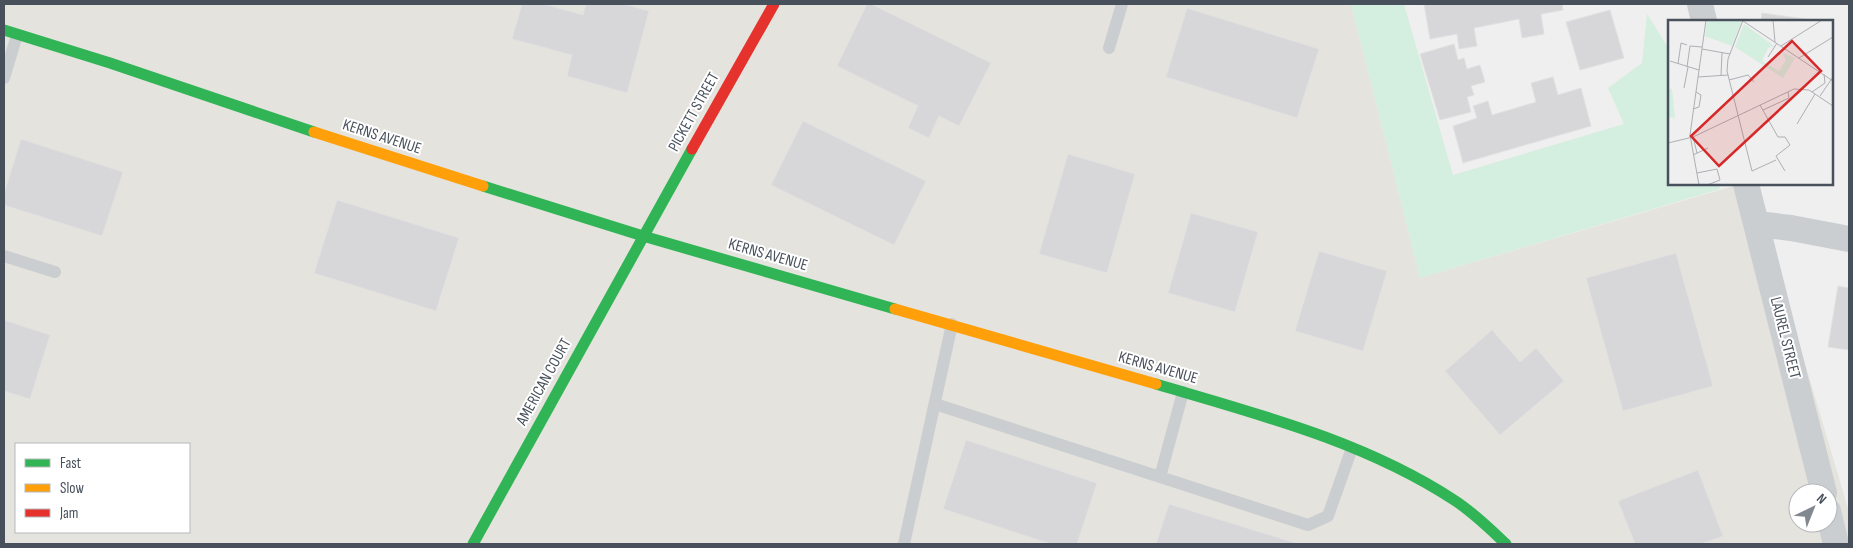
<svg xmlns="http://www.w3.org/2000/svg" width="1853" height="548" font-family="'Sofia Sans Condensed',sans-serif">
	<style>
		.commercial { fill: #e4e3dd; fill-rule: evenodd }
		.green { fill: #d4eedf }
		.building { fill: #d7d7d9; stroke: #e1e1e2 }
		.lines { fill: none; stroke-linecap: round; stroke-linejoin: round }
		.lane { stroke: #cbced0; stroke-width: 12 }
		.street { stroke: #cbced0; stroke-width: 26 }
		.fast { stroke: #30b455; stroke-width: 11 }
		.slow { stroke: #ff9f0a; stroke-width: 11 }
		.jam { stroke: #e5322d; stroke-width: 11 }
		.labels { text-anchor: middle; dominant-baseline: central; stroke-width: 4; stroke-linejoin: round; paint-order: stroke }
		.street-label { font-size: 16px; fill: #47505b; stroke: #fff }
		.inset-road { fill: none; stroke: #acafb4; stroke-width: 1 }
		.view { fill: #d62828; fill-opacity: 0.15; stroke: #d62828; stroke-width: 2.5 }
		.inset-edge { fill: none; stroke: #47505b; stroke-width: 2.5 }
	</style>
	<rect width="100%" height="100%" fill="#f0efef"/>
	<path class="commercial" d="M4 4H1351L1420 278 1740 184H1752L1849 512V544H4ZM16 444H189V532H16ZM1798 493H1828V523H1798Z"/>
	<path class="green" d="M1351 4H1404L1453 175 1624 124 1608 88 1642 63 1647 14 1669 49V184H1718L1720 189 1420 278Z"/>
	<path class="building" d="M522 4H544L583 15 586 4H624L649 11 627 93 567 76 572 55 512 39Z
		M867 4H871L991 63 959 126 939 116 929 138 908 128 918 106 837 66Z
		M1424 4H1562L1563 10 1541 14 1544 34 1522 38 1519 19 1474 28 1477 46 1459 49 1457 34 1430 39Z
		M1187 8 1319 49 1297 118 1166 77Z
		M1610 10 1624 58 1580 70 1566 22Z
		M1762 13 1820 21H1761Z
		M1454 44 1458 60 1464 58 1467 69 1480 65 1485 82 1471 86 1474 95 1467 97 1471 112 1440 120 1420 54Z
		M1553 77 1558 95 1581 88 1591 126 1463 163 1453 126 1477 118 1473 106 1488 101 1492 115 1536 102 1531 83Z
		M803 121 926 181 894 245 771 185Z
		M21 139 123 172 102 236 4 205V194Z
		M1068 154 1135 174 1107 273 1039 254Z
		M337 200 459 238 436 311 314 273Z
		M1191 213 1258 232 1235 312 1168 293Z
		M1319 251 1387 271 1363 351 1295 331Z
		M1676 253 1713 386 1623 411 1586 278Z
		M1838 286 1849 288V350L1828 347Z
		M4 320 50 335 30 399 4 391Z
		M1492 330 1520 362 1536 348 1564 381 1500 435 1445 371Z
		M966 440 1097 483 1077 544H1051L943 509Z
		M1698 470 1723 536 1701 544H1635L1618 501Z
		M1169 504 1299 544H1156Z"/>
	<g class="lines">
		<path class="lane" d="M1109 48 1122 4
			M4 78 17 35
			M4 256 55 272
			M935 404 1308 525 1328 516 1352 448
			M1160 477 1183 392
			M904 544 952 324"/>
		<path class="street" d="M1700 4 1704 21
			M1746 184 1824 493
			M1757 224 1791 228 1849 239
			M1828 511 1836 544"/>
		<path class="fast" d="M4 30 110 63 314 132
			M483 186 643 236 895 309
			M1156 384C1257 414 1364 441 1454 500 1473 512 1489 528 1506 544
			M473 544 692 149"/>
		<path class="slow" d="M314 132 483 186
			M895 309 1156 384"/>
		<path class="jam" d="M692 149 774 4"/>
	</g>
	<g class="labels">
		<g class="street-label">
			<text transform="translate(694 112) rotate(-61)">PICKETT STREET</text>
			<text transform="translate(382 137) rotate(18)">KERNS AVENUE</text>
			<text transform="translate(768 255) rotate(16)">KERNS AVENUE</text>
			<text transform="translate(1785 338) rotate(76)">LAUREL STREET</text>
			<text transform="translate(1158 368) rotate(16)">KERNS AVENUE</text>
			<text transform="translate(544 382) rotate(-61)">AMERICAN COURT</text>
		</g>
	</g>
	<g transform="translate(1668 20)">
		<rect width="165" height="165" fill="#f0efef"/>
		<path d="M39 0H74L64 26 37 16ZM76 4 106 26 100 28 94 41 111 51 118 40 114 32 127 38 115 58 67 27ZM0 68 4 69 7 98 0 97Z" fill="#d4eedf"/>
		<path class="inset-road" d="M75 0 60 39 59 51 84 151 108 140M105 0 107 22M75 1 165 61M113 26 154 0M34 29 62 34M100 37 109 23M131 38 165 17M2 41 31 50M10 44 13 23 19 25M19 47 22 26 34 27M53 56 54 33M30 57 60 55M61 60 80 55 86 62M16 68 20 47M144 72 157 63 156 54M152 76 165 57M92 85 110 117H117L122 125 108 136 117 151M25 89 31 87 33 75 28 72M95 90 121 78 120 72M129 104 147 74M25 117 29 133M0 123 25 117 126 69 141 70 165 86M25 135 40 128M29 153 49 149 52 160 39 165M31 165 22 115 38 0"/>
		<path class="view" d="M124 21 153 51 51 146 23 116Z"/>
		<rect width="165" height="165" class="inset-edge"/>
	</g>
	<rect width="1853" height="548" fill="none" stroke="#47505b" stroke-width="10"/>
	<rect x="15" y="443" width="175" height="90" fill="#ffffff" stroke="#b5b9bd"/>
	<rect x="25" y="459" width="25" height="8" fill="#30b455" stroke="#b5b9bd"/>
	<text x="60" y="468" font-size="15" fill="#47505b">Fast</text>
	<rect x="25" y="484" width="25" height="8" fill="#ff9f0a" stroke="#b5b9bd"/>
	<text x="60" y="493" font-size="15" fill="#47505b">Slow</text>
	<rect x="25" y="509" width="25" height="8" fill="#e5322d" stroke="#b5b9bd"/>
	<text x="60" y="518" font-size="15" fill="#47505b">Jam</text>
	<g transform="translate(1813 508) rotate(43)"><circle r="24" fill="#ffffff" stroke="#b5b9bd"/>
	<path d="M0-4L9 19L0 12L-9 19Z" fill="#82888f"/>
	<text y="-8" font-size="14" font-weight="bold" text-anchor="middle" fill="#47505b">N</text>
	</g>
</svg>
